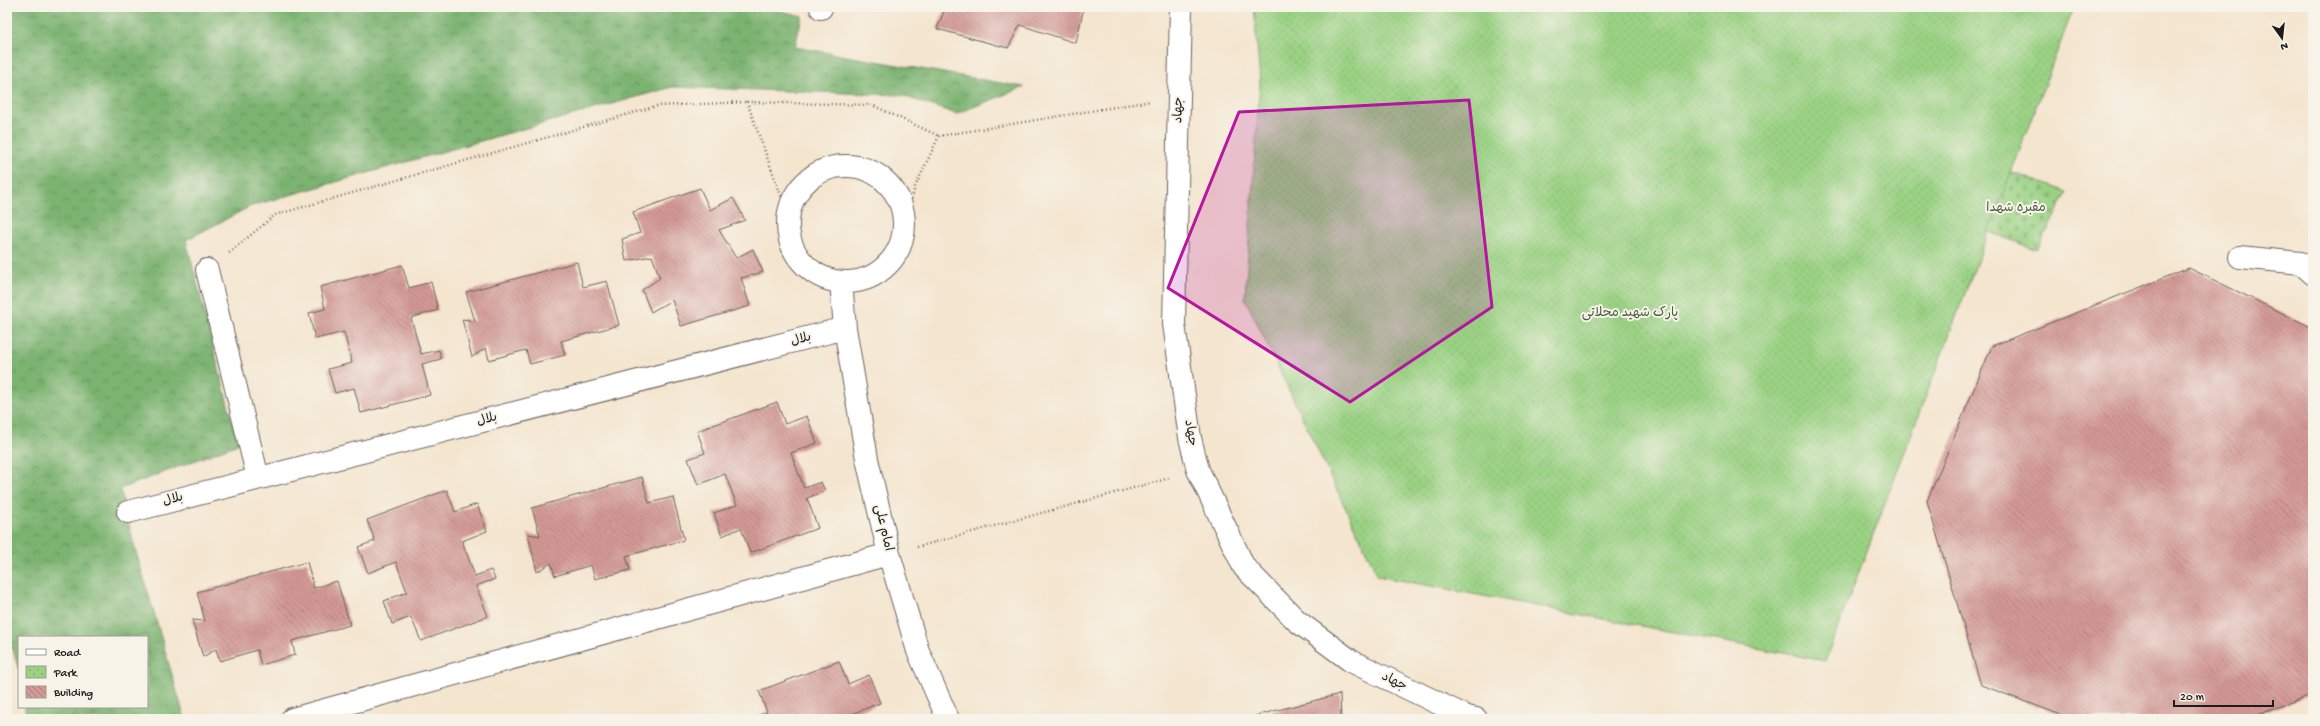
<svg xmlns="http://www.w3.org/2000/svg" width="2320" height="726" font-family="'Gochi Hand','Playpen Sans Arabic',sans-serif">
	<style>
		.forest { fill: url(#forest-crowns); stroke: #4c6846 }
		.cemetery { fill: url(#cemetery-stones); stroke: #5b7650 }
		.park { fill: url(#park-dots); stroke: #5b7650 }
		.building { fill: url(#building-back-hatch) }
		.lines { fill: none; stroke-linecap: round; stroke-linejoin: round }
		.street-casing { stroke: #68625b; stroke-width: 24 }
		.path { stroke: #68625b; stroke-width: 2.5; stroke-dasharray: 1 3; stroke-linecap: butt }
		.street { stroke: #fff; stroke-width: 22 }
		.marked { fill: #b5179e; fill-opacity: 0.2; stroke: #b5179e; stroke-width: 3; stroke-linejoin: round }
		.labels { text-anchor: middle; dominant-baseline: central; stroke-width: 4; stroke-linejoin: round; paint-order: stroke }
		.street-label { font-size: 13px; fill: #1c1c1c; stroke: #f7f3e8 }
		.park-label { font-size: 13px; fill: #485b40; stroke: #f7f3e8 }
	</style>
	<defs>
		<pattern id="forest-crowns" width="20" height="18" patternUnits="userSpaceOnUse"><rect width="20" height="18" fill="#7bb371"/><path d="M2 6a3 3 0 1 1 6 0M12 15a3 3 0 1 1 6 0" fill="none" stroke="#64915c"/></pattern>
		<pattern id="cemetery-stones" width="16" height="16" patternUnits="userSpaceOnUse"><rect width="16" height="16" fill="#9ad183"/><path d="M2 7V4a2 2 0 0 1 4 0v3zM10 15v-3a2 2 0 0 1 4 0v3z" fill="#84b371"/></pattern>
		<pattern id="park-dots" width="8" height="8" patternUnits="userSpaceOnUse"><rect width="8" height="8" fill="#9ad183"/><path d="M2 2h.1M6 6h.1" fill="none" stroke="#84b371" stroke-width="1.8" stroke-linecap="round"/></pattern>
		<pattern id="building-back-hatch" width="6" height="6" patternUnits="userSpaceOnUse"><rect width="6" height="6" fill="#d39995"/><path d="M-1 5l2 2M0 0l6 6M5-1l2 2" fill="none" stroke="#aa7c79"/></pattern>
	</defs>
	<rect width="100%" height="100%" fill="#f7f3e8"/>
	<filter id="ink" filterUnits="userSpaceOnUse"><feTurbulence type="fractalNoise" baseFrequency=".025" numOctaves="2"/><feDisplacementMap in="SourceGraphic" scale="8" xChannelSelector="R" yChannelSelector="G"/><feConvolveMatrix kernelMatrix="1 2 1 2 8 2 1 2 1" color-interpolation-filters="sRGB"/></filter>
	<filter id="wash" filterUnits="userSpaceOnUse"><feTurbulence type="fractalNoise" baseFrequency=".012" numOctaves="4" result="noise"/><feDisplacementMap in="SourceGraphic" scale="16" xChannelSelector="R" yChannelSelector="G"/><feGaussianBlur stdDeviation="0.9" result="paint"/><feColorMatrix in="noise" values="0 0 0 0 0 0 0 0 0 0 0 0 0 0 0 0 0 1.4 0 .05"/><feComposite in="paint" operator="in"/></filter>
	<g filter="url(#wash)">
		<rect width="100%" height="100%" fill="#f4e5cf"/>
		<path class="forest" d="M7 7H764L802 16 795 47 1024 87 956 114 901 95 672 87 251 206 186 240 238 444 120 489 134 545 185 719H26L25 707H147V637H19V670L7 631V404L10 403 7 381Z"/>
		<path class="cemetery" d="M1954 152 2067 192 2037 250 1935 211Z"/>
		<path class="park" d="M1254 7H2074L1825 661 1378 576 1245 298 1260 82Z"/>
		<g id="blocks">
			<path class="building" d="M923 7H1084L1076 43 1020 25 1008 48 937 29 944 11Z
				M700 188 710 210 733 198 745 220 719 230 736 258 753 249 763 272 741 278 750 306 681 326 672 300 651 312 642 290 660 278 652 256 626 261 622 239 640 233 633 212Z
				M577 262 583 287 607 281 619 325 561 341 565 355 530 364 526 350 489 360 486 348 472 357 462 319 475 321 466 292Z
				M402 265 409 288 431 282 438 310 411 318 421 354 439 350 441 359 422 364 430 395 361 413 354 388 335 393 328 369 352 363 344 332 315 339 309 313 325 309 320 287Z
				M2189 268 2313 328V694L2247 719H2072L1981 685 1927 501 1992 346Z
				M777 402 785 424 807 416 817 443 791 453 804 488 821 482 825 491 807 498 818 528 750 553 741 528 722 536 714 513 737 505 725 474 698 485 688 459 705 453 697 431Z
				M642 477 649 503 673 497 684 540 626 556 630 570 595 579 591 565 555 576 551 563 537 572 528 534 540 536 532 508Z
				M447 490 455 512 477 504 487 531 462 541 475 576 491 570 495 579 476 586 488 616 421 641 411 617 392 624 384 601 407 592 396 562 368 573 358 547 375 541 367 520Z
				M307 562 314 588 337 581 350 625 292 641 295 655 261 665 257 650 220 661 216 649 203 657 192 620 205 621 197 592Z
				M839 661 848 684 869 675 880 703 854 713 856 719H751L767 712 759 691Z
				M1340 694 1341 719H1247V718Z"/>
		</g>
	</g>
	<g filter="url(#ink)">
		<use href="#blocks" fill-opacity="0" stroke="#68625b" stroke-width="1"/>
		<g class="lines">
			<defs>
				<path id="street" d="M1181 7 1174 324 1190 438 1198 470 1244 567 1297 621 1351 661 1467 717 1476 719
					M821 8V7
					M788 224a58 58 0 1 1 116 0a58 58 0 1 1-116 0Z
					M2240 257 2301 263 2313 274
					M207 270 258 478
					M841 282 845 328 867 459 889 554 918 651 948 719
					M128 512 845 328
					M292 719 889 554"/>
			</defs>
			<use href="#street" class="street-casing"/>
			<path class="path" d="M788 215 747 102 872 105 939 136
				M905 222 915 187 939 136 1151 101
				M229 253 275 215 657 106 747 102
				M917 547 1170 478"/>
			<use href="#street" class="street"/>
		</g>
	</g>
	<path class="marked" d="M1469 100 1492 307 1350 402 1168 288 1239 112Z"/>
	<g class="labels">
		<g class="street-label">
			<text transform="translate(1179 110) rotate(-89)">جهاد</text>
			<text transform="translate(801 340) rotate(-14)">بلال</text>
			<text transform="translate(487 420) rotate(-14)">بلال</text>
			<text transform="translate(1190 433) rotate(80)">جهاد</text>
			<text transform="translate(173 500) rotate(-15)">بلال</text>
			<text transform="translate(883 528) rotate(77)">امام علی</text>
			<text transform="translate(1394 682) rotate(26)">جهاد</text>
		</g>
		<g class="park-label">
			<text x="2016" y="208">مقبره شهدا</text>
			<text x="1630" y="313">پارک شهید محلاتی</text>
		</g>
	</g>
	<rect width="2320" height="726" fill="none" stroke="#f7f3e8" stroke-width="24"/>
	<rect x="18" y="636" width="130" height="72" fill="#f7f3e8" stroke="#9f9d96"/>
	<rect x="26" y="649" width="20" height="6" fill="#ffffff" stroke="#9f9d96"/>
	<text x="54" y="656" font-size="12" fill="#1c1c1c">Road</text>
	<rect x="26" y="666" width="20" height="12" fill="url(#park-dots)" stroke="#9f9d96"/>
	<text x="54" y="676" font-size="12" fill="#1c1c1c">Park</text>
	<rect x="26" y="686" width="20" height="12" fill="url(#building-back-hatch)" stroke="#9f9d96"/>
	<text x="54" y="696" font-size="12" fill="#1c1c1c">Building</text>
	<g transform="translate(2282 38) rotate(165)" stroke="#f7f3e8" stroke-width="3" paint-order="stroke">
	<path d="M0-3L7 15L0 10L-7 15Z" fill="#1c1c1c"/>
	<text y="-6" font-size="11" font-weight="bold" text-anchor="middle" fill="#1c1c1c">N</text>
	</g>
	<path d="M2174 700v6h99v-6" fill="none" stroke="#1c1c1c" stroke-width="2"/>
	<text x="2180" y="700" font-size="12" fill="#1c1c1c" stroke="#f7f3e8" stroke-width="3" paint-order="stroke">20 m</text>
</svg>
